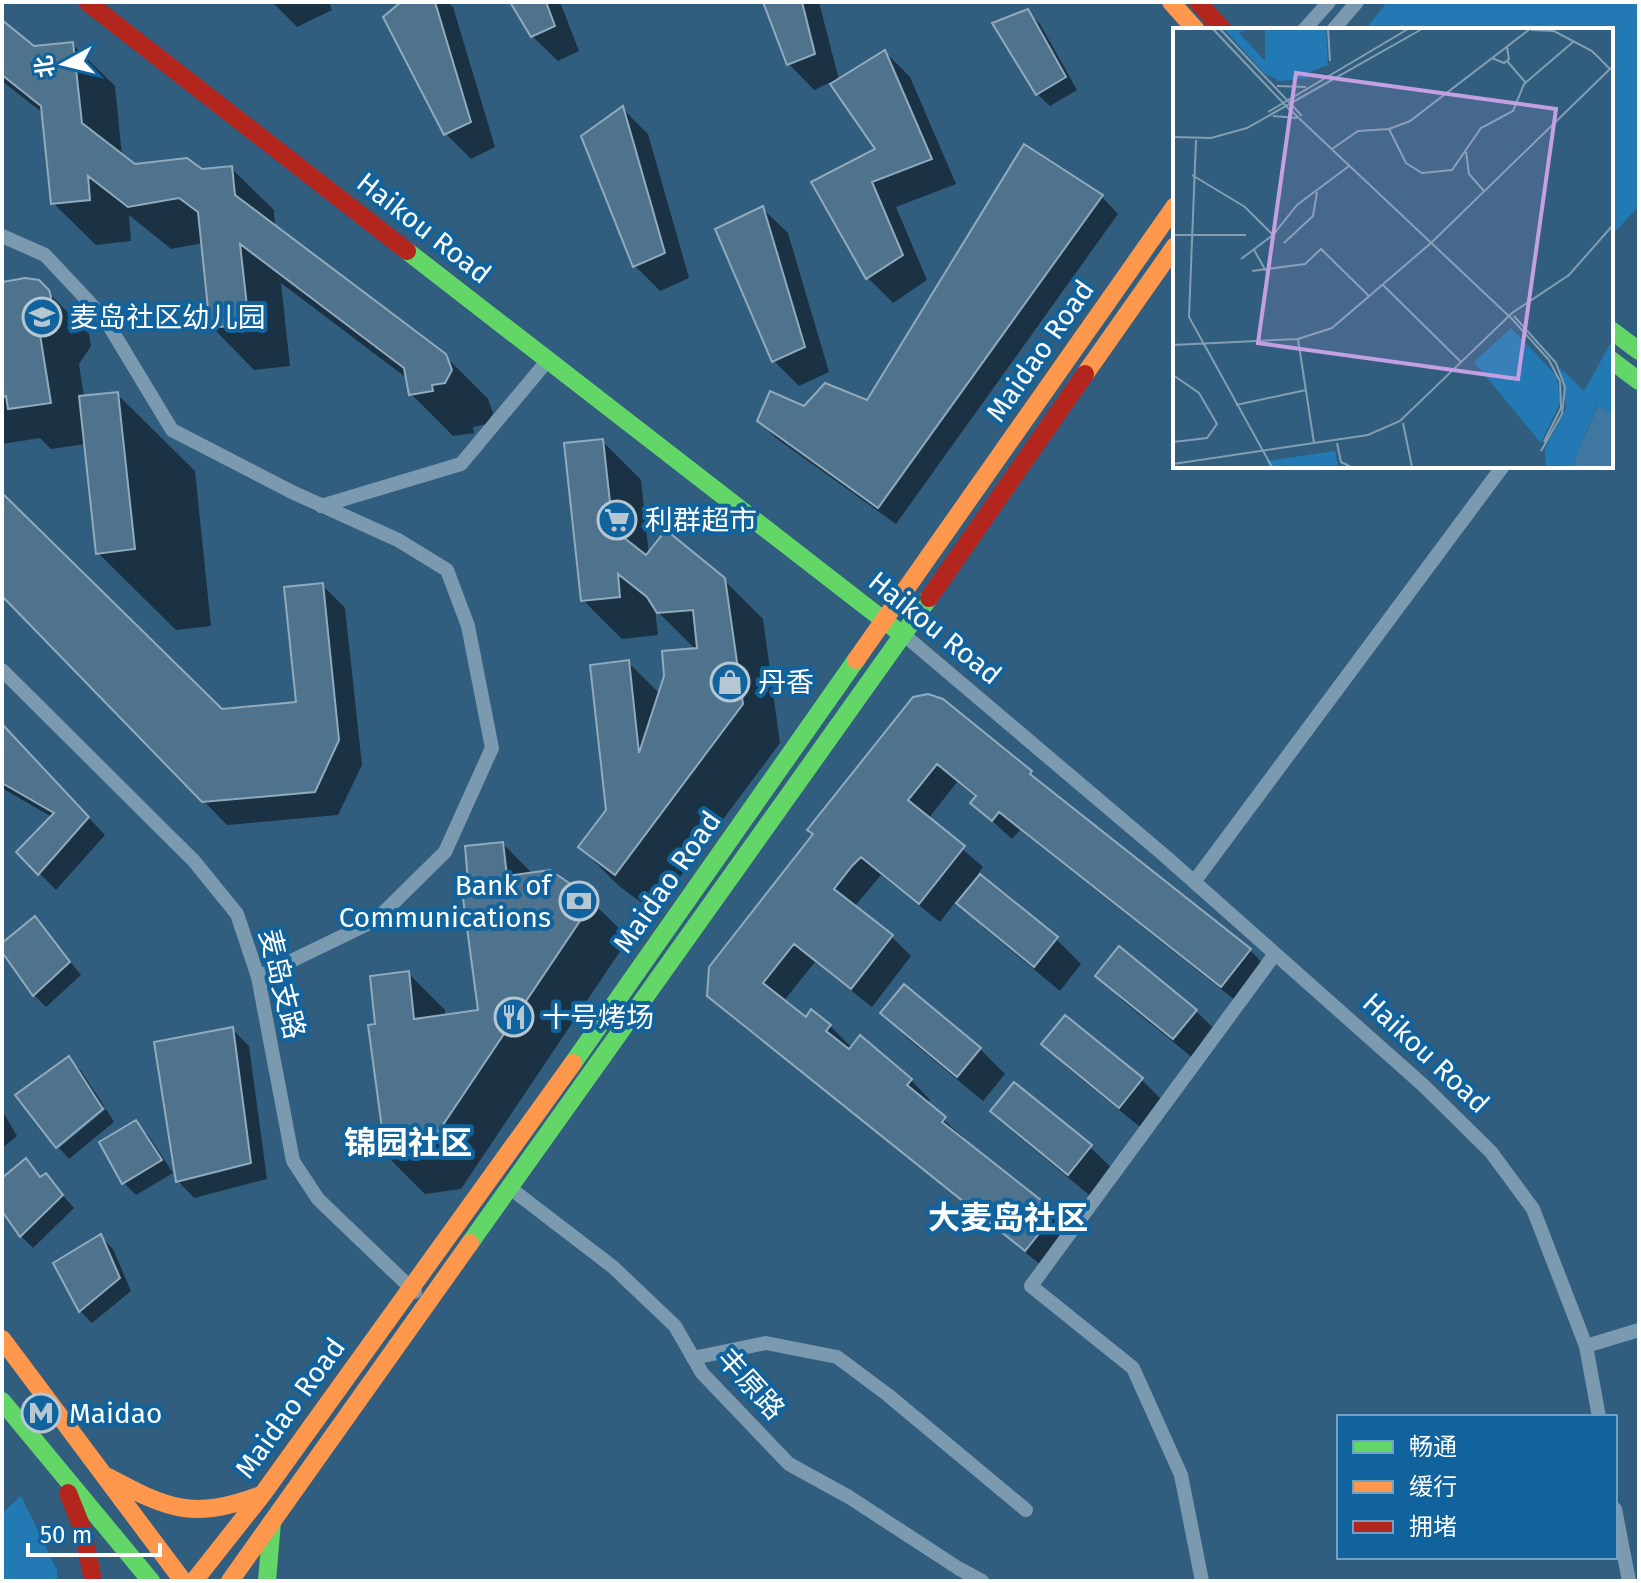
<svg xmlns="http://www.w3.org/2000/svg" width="1641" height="1583" font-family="'Fira Sans','Noto Sans SC',sans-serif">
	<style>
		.green { fill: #2279b3 }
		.shadow { fill: #0007 }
		.building { fill: #4f738c; stroke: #91aabc; stroke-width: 2 }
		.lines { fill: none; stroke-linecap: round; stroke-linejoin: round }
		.street { stroke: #7c9aaf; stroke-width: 14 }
		.fast { stroke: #63d668; stroke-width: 18 }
		.slow { stroke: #ff974d; stroke-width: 18 }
		.jam { stroke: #b3261e; stroke-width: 18 }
		.labels { text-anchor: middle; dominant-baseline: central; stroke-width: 8; stroke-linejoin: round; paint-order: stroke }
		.street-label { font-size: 28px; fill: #fff; stroke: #11639e }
		.poi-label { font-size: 28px; fill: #fff; stroke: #11639e; text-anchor: start }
		.quarter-label { font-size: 32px; font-weight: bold; fill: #fff; stroke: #11639e }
		.inset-road { fill: none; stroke: #839eb2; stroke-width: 2 }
		.view { fill: #c4a0e2; fill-opacity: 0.15; stroke: #c4a0e2; stroke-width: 4 }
		.inset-edge { fill: none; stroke: #fff; stroke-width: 4 }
	</style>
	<rect width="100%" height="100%" fill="#315e7e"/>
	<path class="green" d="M1387 2H1639V206L1611 236V30H1365Z
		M21 1496 57 1570V1581H2V1513Z"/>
	<path class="shadow" d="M272 2H329L332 10 297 27Z
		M404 2H447L453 7 495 147 471 159 446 134Z
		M513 2H560L579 51 558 61 532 36Z
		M765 2H819L839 80 885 52 910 77 956 184 896 207 927 280 893 303 868 278 814 183 878 149 831 82 814 90 789 64Z
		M1027 12 1040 24 1077 90 1050 106 1037 94Z
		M2 23 34 48 72 44 115 86 122 156 135 166 201 171 231 168 274 210 275 228 445 356 488 399 493 413 487 424 473 427 474 433 453 436 411 394 408 379 281 283 290 366 254 370 212 327 203 243 171 249 129 215 131 241 96 245 53 203 44 114 2 81Z
		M623 109 648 134 689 278 660 291 635 266Z
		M1024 147 1102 197 1118 214 896 524 776 438 759 421 804 409 868 403Z
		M762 208 788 233 829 372 799 386 774 361 717 230Z
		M38 282 89 334 91 346 79 364 84 397 117 394 195 471 211 626 176 630 98 553 86 444 51 449 40 438 2 444V284Z
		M602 441 641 480 649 555 724 580 763 619 780 743 654 912 619 886 580 847 608 810 628 662 660 694 696 650 655 609 658 635 622 639 583 600Z
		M2 496 221 711 298 704 322 585 345 608 362 765 338 815 227 825 2 593Z
		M915 699 1030 773 1049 791 1250 950 1269 970 1241 1005 1020 830 1012 839 972 803 976 798 957 782 928 819 983 867 978 874 1056 939 1081 964 1060 991 984 928 956 901 940 922 881 875 854 907 892 937 911 956 872 1007 815 962 783 1002 806 1019 830 1026 852 1048 911 1080 930 1100 926 1104 964 1138 962 1140 1054 1214 1074 1233 1046 1269 729 1015 709 995 815 835Z
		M2 726 105 835 56 890 19 852 52 817 2 788Z
		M503 844 534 875 592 902 629 938 461 1189 425 1194 388 1157 377 1026 408 973 445 1010V1017L480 1012Z
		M35 918 81 975 46 1007 34 995 2 948Z
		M1098 976 1196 1011 1221 1036 1199 1063 1123 1001Z
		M882 1013 980 1049 1005 1074 983 1101 907 1038Z
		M1066 1017 1142 1080 1167 1105 1145 1131 1069 1069 1044 1044Z
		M232 1029 249 1046 267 1179 194 1198 177 1180Z
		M69 1058 81 1071 104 1106 56 1145Z
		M1015 1084 1090 1147 1116 1172 1094 1199 1018 1136 993 1111Z
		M106 1109 114 1122 69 1159 59 1148Z
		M2 1110 17 1136 2 1148Z
		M135 1122 148 1135 173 1173 136 1195 124 1183 101 1142Z
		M26 1161 42 1178 46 1176 74 1208 33 1248 21 1236 2 1207V1181Z
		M101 1237 113 1249 131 1291 92 1323 80 1311Z"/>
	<path class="building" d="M401 2H435L471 122 444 135 383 17Z
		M510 2H546L555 26 531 37Z
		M763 2H802L815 54 787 65Z
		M1028 9 1066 77 1036 95 992 23Z
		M2 20 34 46 73 42 82 123 135 164 187 158 202 169 232 166 235 195 446 354 452 370 445 383 432 385 433 391 409 395 404 368 240 244 249 324 210 328 198 212 179 198 128 207 88 176 90 200 51 204 41 106 2 75Z
		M885 50 932 159 872 182 903 255 866 279 811 182 875 149 830 84Z
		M623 106 665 253 633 267 581 136Z
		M1024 144 1103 195 878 508 757 421 770 391 804 406 825 383 867 400Z
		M763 206 805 347 772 362 715 229Z
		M25 278 39 280 49 290 51 297 48 311 38 322 51 403 8 409 6 396 2 397V282Z
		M118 392 135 549 96 554 79 396Z
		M603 439 613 529 646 555 666 530 725 578 743 704 615 875 578 847 606 810 590 665 629 660 639 753 664 676 662 651 697 648 693 610 657 613 647 597 618 574 620 597 581 601 564 443Z
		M2 493 222 709 296 702 284 587 323 583 339 740 315 792 202 802 2 596Z
		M928 694 943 699 1032 771 1030 774 1251 949 1221 987 999 812 992 821 970 803 976 796 937 764 908 800 965 846 919 904 861 857 852 866 834 889 893 935 851 989 794 944 763 983 806 1017 811 1009 831 1025 826 1031 849 1049 860 1035 912 1079 907 1085 946 1117 942 1122 1056 1212 1025 1251 707 996 709 967 813 834 807 830 913 697Z
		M2 724 89 817 38 875 16 852 54 813 2 783Z
		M503 842 507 876 550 870 594 900 424 1153 386 1158 368 1025 375 1024 370 976 409 971 414 1019 478 1010 461 883 468 882 465 846Z
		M980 874 1058 937 1034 967 956 903Z
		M35 916 70 962 33 996 2 952V943Z
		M1119 946 1197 1010 1173 1039 1095 976Z
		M904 984 981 1048 957 1077 880 1013Z
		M1065 1015 1143 1078 1119 1108 1041 1044Z
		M233 1027 251 1163 176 1182 154 1042Z
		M69 1056 103 1109 56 1148 15 1095Z
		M1014 1082 1092 1145 1068 1175 990 1111Z
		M136 1120 162 1160 122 1184 99 1142Z
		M26 1158 40 1177 46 1173 63 1195 20 1237 2 1211V1178Z
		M101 1234 120 1278 79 1312 53 1263Z"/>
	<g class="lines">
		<path class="street" d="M1304 30 1329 2
			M1333 30 1357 2
			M2 236 45 255 105 319 172 430 292 492 398 540 447 570 468 626 492 748 445 852 376 920 258 977
			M321 506 461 464 548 360
			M903 634 1165 856 1423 1085 1491 1152 1533 1209 1586 1346 1599 1417
			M2 670 194 861 237 914 258 977 293 1161 318 1199 415 1292
			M1194 882 1503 466
			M510 1188 613 1267 675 1326 702 1373 789 1464 849 1497 958 1568 982 1581
			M1586 1346 1639 1330
			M693 1358 766 1343 837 1357 888 1395 1026 1510
			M1615 1509 1629 1581
			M1202 1581 1181 1475 1133 1368 1031 1286 1275 954"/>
		<path class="fast" d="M407 251 895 629
			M1611 330 1639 351
			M1611 360 1639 381
			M573 1063 856 660
			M470 1243 929 598
			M2 1401 151 1581
			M267 1581 272 1522"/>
		<path class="slow" d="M1171 2 1196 30
			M1085 374 1175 246
			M856 660 1175 206
			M2 1339 183 1581
			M108 1477C170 1510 193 1520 261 1495
			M194 1581 262 1495 573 1063
			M230 1581 470 1243"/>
		<path class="jam" d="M87 2 407 251
			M1198 2 1223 30
			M929 598 1085 374
			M68 1493 83 1530 93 1581"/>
	</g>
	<defs>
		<symbol id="school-ring" viewBox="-11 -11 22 22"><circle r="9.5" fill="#11639e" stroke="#b7c7d2" stroke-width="1.5"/><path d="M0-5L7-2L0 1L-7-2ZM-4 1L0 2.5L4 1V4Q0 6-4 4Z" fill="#b7c7d2"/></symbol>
		<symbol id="supermarket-ring" viewBox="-11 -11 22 22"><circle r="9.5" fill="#11639e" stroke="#b7c7d2" stroke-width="1.5"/><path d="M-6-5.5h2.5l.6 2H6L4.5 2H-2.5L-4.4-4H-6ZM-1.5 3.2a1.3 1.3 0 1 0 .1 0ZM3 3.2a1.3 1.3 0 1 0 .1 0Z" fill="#b7c7d2"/></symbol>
		<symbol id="shop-ring" viewBox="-11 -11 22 22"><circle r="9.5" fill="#11639e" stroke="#b7c7d2" stroke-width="1.5"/><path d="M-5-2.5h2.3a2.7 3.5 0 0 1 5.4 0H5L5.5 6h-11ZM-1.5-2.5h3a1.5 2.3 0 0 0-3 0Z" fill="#b7c7d2"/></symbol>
		<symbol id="bank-ring" viewBox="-11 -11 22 22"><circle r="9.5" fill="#11639e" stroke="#b7c7d2" stroke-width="1.5"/><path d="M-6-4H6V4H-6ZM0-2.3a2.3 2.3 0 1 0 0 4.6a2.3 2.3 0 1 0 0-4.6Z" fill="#b7c7d2"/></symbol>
		<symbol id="restaurant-ring" viewBox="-11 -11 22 22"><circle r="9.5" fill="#11639e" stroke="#b7c7d2" stroke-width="1.5"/><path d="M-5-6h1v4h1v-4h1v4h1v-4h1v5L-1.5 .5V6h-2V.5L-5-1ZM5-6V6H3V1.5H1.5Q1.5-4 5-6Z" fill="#b7c7d2"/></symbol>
		<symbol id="metro-ring" viewBox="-11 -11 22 22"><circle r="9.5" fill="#11639e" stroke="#b7c7d2" stroke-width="1.5"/><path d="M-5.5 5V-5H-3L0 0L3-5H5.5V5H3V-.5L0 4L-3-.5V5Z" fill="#b7c7d2"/></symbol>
	</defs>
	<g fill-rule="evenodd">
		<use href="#school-ring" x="20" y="295" width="44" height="44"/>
		<use href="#supermarket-ring" x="595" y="498" width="44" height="44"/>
		<use href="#shop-ring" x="708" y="660" width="44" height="44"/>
		<use href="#bank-ring" x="557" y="879" width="44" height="44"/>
		<use href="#restaurant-ring" x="492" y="995" width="44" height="44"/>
		<use href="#metro-ring" x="19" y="1391" width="44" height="44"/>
	</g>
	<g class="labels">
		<g class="street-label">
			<text transform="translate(424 228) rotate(38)">Haikou Road</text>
			<text transform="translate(1040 351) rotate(-55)">Maidao Road</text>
			<text transform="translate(935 628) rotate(39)">Haikou Road</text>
			<text transform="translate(667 882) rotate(-55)">Maidao Road</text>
			<text transform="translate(282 984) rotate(76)">麦岛支路</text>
			<text transform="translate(1426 1053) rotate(43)">Haikou Road</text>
			<text transform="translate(751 1384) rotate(48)">丰原路</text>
			<text transform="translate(290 1408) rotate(-54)">Maidao Road</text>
		</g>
		<g class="poi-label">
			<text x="70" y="317">麦岛社区幼儿园</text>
			<text x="645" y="520">利群超市</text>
			<text x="758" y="682">丹香</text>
			<text x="551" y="885" text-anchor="end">Bank of<tspan x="551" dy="32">Communications</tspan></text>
			<text x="542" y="1017">十号烤场</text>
			<text x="69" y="1413">Maidao</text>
		</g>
		<g class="quarter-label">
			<text x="408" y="1143">锦园社区</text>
			<text x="1008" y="1218">大麦岛社区</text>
		</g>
	</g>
	<g transform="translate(1173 28)">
		<rect width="440" height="440" fill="#315e7e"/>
		<path d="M51 1H74L66 5 92 33V1H153L155 37 134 45 136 50 107 53 92 46ZM338 300 384 348 387 375 368 415 301 334ZM440 311V388L424 378 399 439H373L372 420 393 381 387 340 411 363ZM162 423 165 439H96L93 433Z" fill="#2279b3"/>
		<path d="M425 377 440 388V439H399Z" fill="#3f77a0"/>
		<path class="inset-road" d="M40 1 113 78 339 291M47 1 129 88M155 1 157 33M358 2 381 3 419 23 437 41M319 30 331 35 336 31 334 19M334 33 353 55M104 58 133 59M95 84 235 1M100 88 124 90M216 101 233 135 249 145 279 142 308 100 340 83 351 56 400 14M0 109 38 110 74 100 249 1M23 112 16 289 99 439M159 121 185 103 216 101 237 93 357 1M293 124 296 146 311 163M19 147 72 179 100 207M0 207H73M111 215 140 188 144 164M81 222 93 243M68 231 100 207 124 177 176 138M79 243 132 236 148 221 197 269M210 257 288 334M341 288 383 335 392 359 389 386 368 423M339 291 376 332 387 353 388 380 371 414M125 311 141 415M0 317 125 311 159 300 258 215 440 38M0 347 26 365 44 396 34 410 0 414M63 377 133 362M230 395 239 439M164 415 168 434 178 439M0 436 195 407 227 393 339 285 396 247 440 197"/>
		<path class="view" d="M123 45 383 81 345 351 85 315Z"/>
		<rect width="440" height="440" class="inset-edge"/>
	</g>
	<rect width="1641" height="1583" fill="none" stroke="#ffffff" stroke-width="8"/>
	<rect x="1337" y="1415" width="280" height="144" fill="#11639e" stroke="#70a1c5" stroke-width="2"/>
	<rect x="1353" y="1441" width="40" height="12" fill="#63d668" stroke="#70a1c5" stroke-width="2"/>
	<text x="1409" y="1455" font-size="24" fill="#ffffff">畅通</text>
	<rect x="1353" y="1481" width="40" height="12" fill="#ff974d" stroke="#70a1c5" stroke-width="2"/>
	<text x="1409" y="1495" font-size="24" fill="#ffffff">缓行</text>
	<rect x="1353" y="1521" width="40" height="12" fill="#b3261e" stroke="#70a1c5" stroke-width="2"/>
	<text x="1409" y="1535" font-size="24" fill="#ffffff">拥堵</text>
	<g transform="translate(64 64) rotate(262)" stroke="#11639e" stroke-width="6" paint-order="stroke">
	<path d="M0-6L14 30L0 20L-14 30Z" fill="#ffffff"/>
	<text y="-12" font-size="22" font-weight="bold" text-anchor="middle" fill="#ffffff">北</text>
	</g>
	<path d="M28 1543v12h132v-12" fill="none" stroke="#ffffff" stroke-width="4"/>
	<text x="40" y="1543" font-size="24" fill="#ffffff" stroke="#11639e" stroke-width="6" paint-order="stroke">50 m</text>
</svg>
